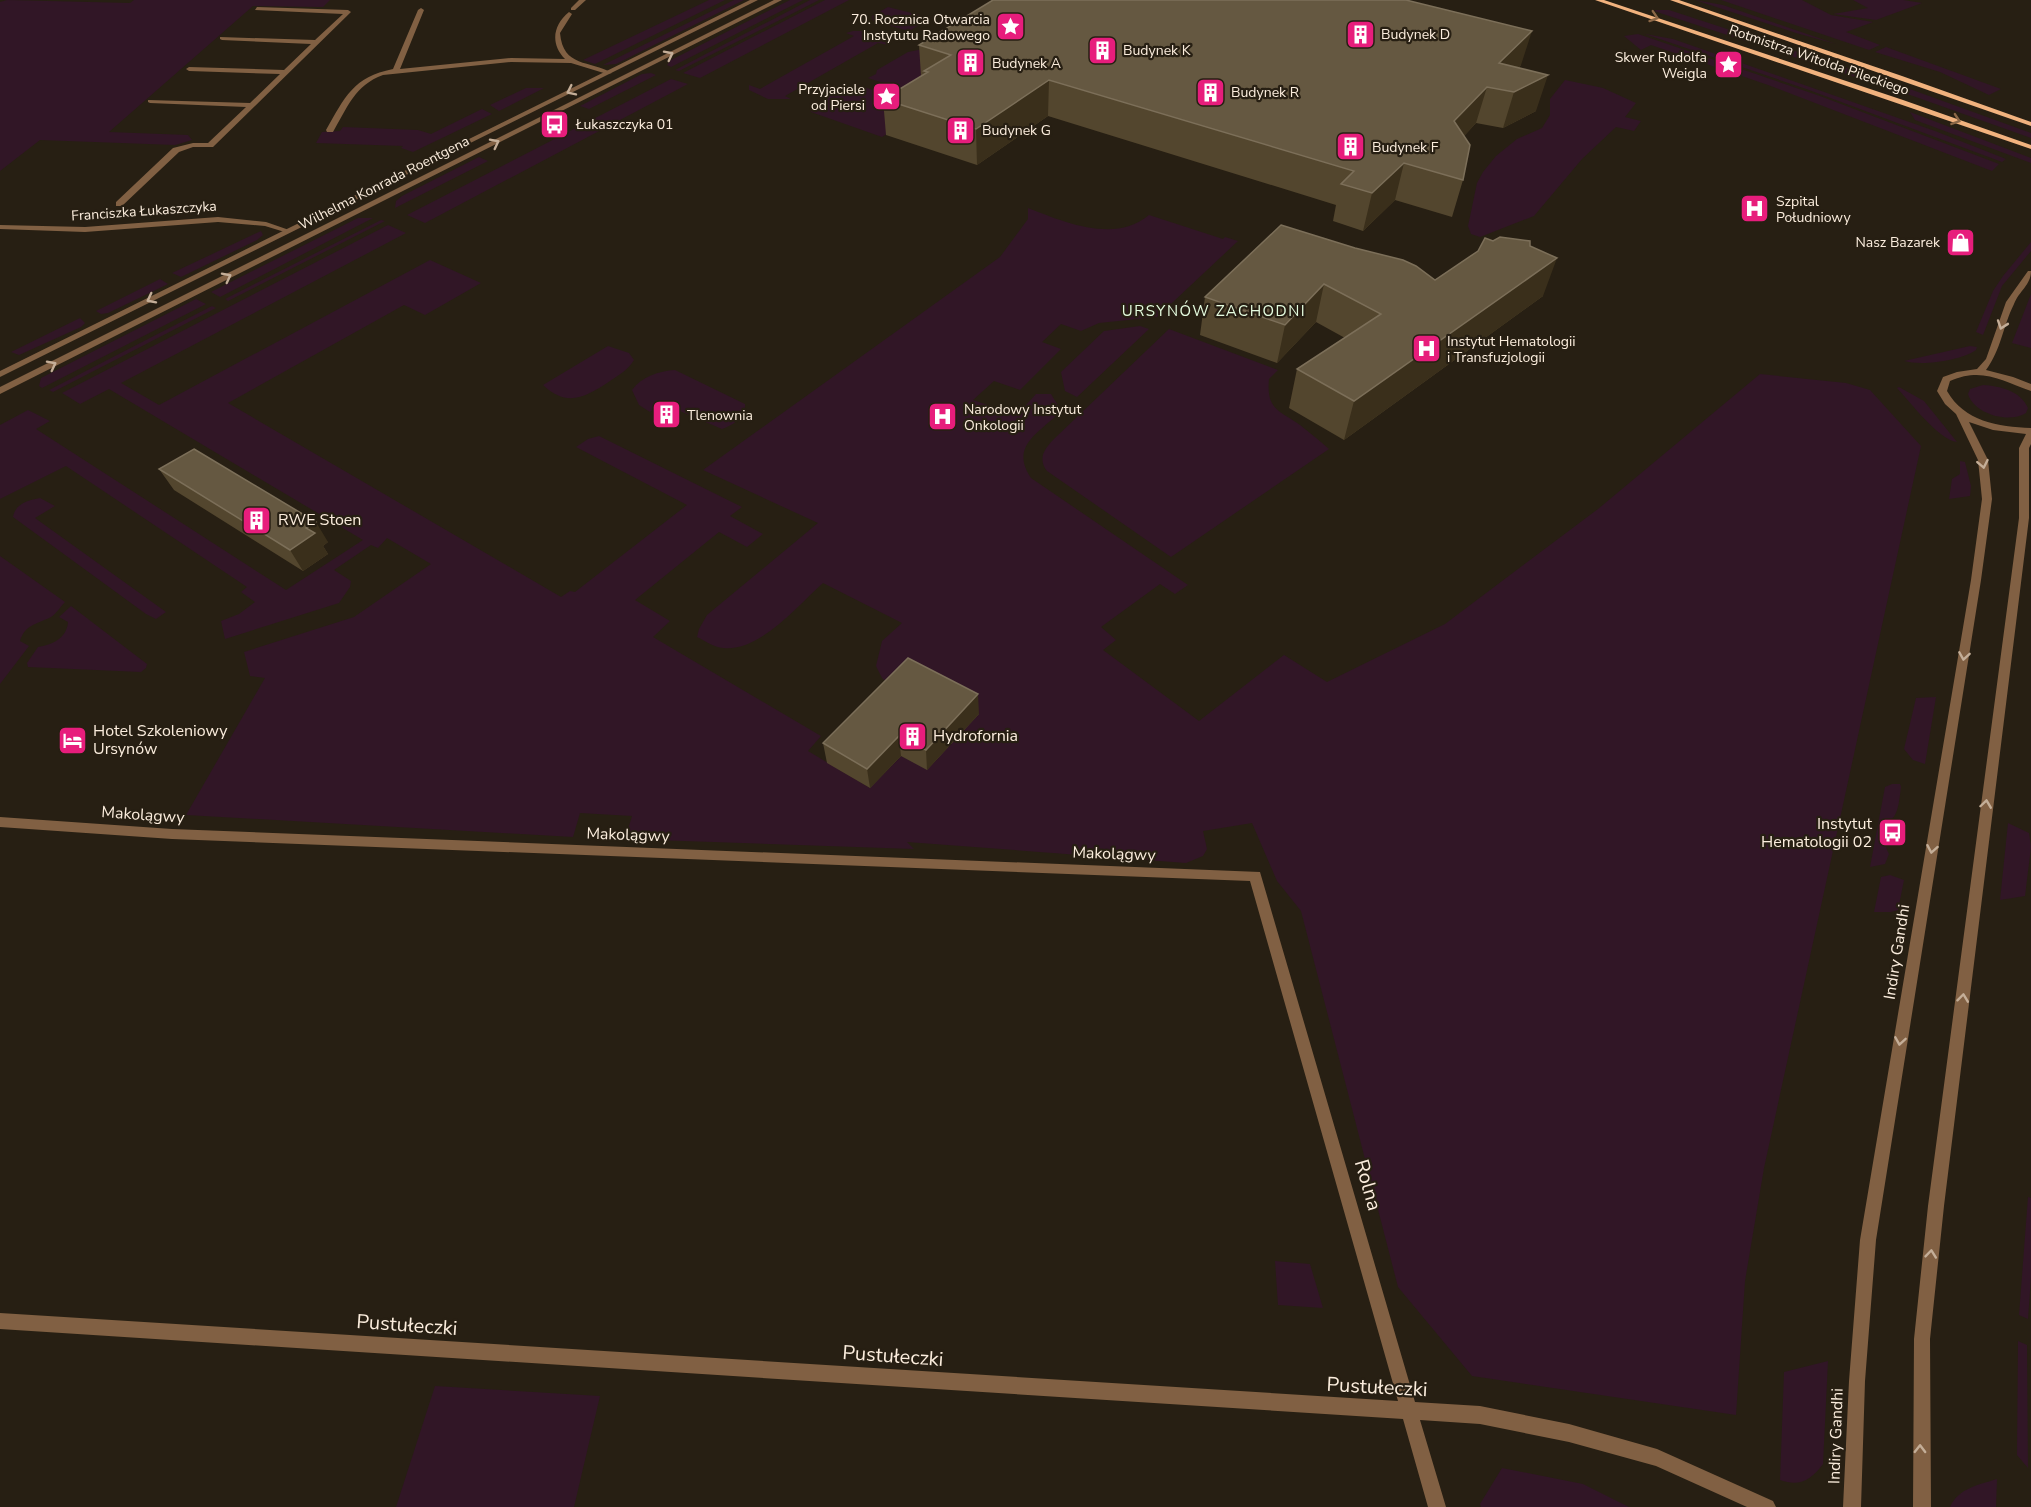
<svg xmlns="http://www.w3.org/2000/svg" width="2031" height="1507" font-family="'Nunito Sans',sans-serif">
	<style>
		.green { fill: #311626 }
		.lines { fill: none; stroke-linecap: round; stroke-linejoin: round }
		.minor { fill: #816043; fill-rule: evenodd }
		.tertiary { fill: #816043; fill-rule: evenodd }
		.secondary { fill: #f1b27e; fill-rule: evenodd }
		.wall { fill: #53462e }
		.shaded-wall { fill: #3a2f1b }
		.building { fill: #655841; stroke: #7c6f59; stroke-width: 1.5 }
		.oneway { stroke: #8c6848 }
		.oneway2 { stroke: #c4ae98 }
		.labels { text-anchor: middle; dominant-baseline: central; stroke-width: 4.5; stroke-linejoin: round; paint-order: stroke }
		.far-poi-label { font-size: 14px; fill: #fbeddd; stroke: #271f13; text-anchor: start }
		.far-street-label { font-size: 14px; fill: #fbeddd; stroke: #271f13 }
		.far-neighbourhood-label { font-size: 15px; letter-spacing: 1.5px; fill: #e5fcdf; stroke: #271f13 }
		.poi-label { font-size: 16px; fill: #fbeddd; stroke: #271f13; text-anchor: start }
		.street-label { font-size: 16px; fill: #fbeddd; stroke: #271f13 }
		.near-street-label { font-size: 20px; fill: #fbeddd; stroke: #271f13 }
	</style>
	<rect width="100%" height="100%" fill="#271f13"/>
	<path class="green" d="M7 0 130 3 134 0H330L323 7 253 6 109 132 188 135 192 140 175 145 40 140 0 171V2Z
		M709 0H725L595 64 583 60Z
		M734 0H744L616 64 603 65Z
		M790 0H803L671 67 667 65 671 60Z
		M810 0H819L679 71 675 70Z
		M825 0H849L700 78 683 73Z
		M1695 0 1723 5 1836 44 1796 33Z
		M1721 0H1802L1831 15 1873 22 1846 32 1880 45 1869 50Z
		M1853 0H1903L1922 3 1876 20 1833 14 1868 8Z
		M888 7 931 18 909 31 873 21 872 16Z
		M1656 10H1669L1896 84 2031 133V138L1913 96 1654 11Z
		M853 31H866L890 41 888 45 878 43 785 96 791 99H768L749 90V85L760 89 854 36 846 33Z
		M1638 34 1820 96 1999 164 1992 171 1768 85 1651 45 1641 50 1624 36Z
		M1645 34 1673 39 1935 131 2006 159 2002 162 1809 90Z
		M984 37 929 98 868 78 876 74 877 70 908 52Z
		M1886 47 2001 89 1989 95 1940 72 1875 52Z
		M651 73 656 75 589 109 580 106 642 74Z
		M671 79 688 84 425 223 407 215Z
		M1565 80 1603 88 1636 103 1625 117 1641 121 1634 131 1616 127 1582 159 1534 216 1480 237 1471 234 1468 226 1477 183 1483 172 1496 156 1517 139 1542 128 1550 115V99Z
		M857 85 930 107 882 137 811 112 810 108 832 94H842Z
		M526 88H544L499 111 490 105Z
		M482 109 492 114 413 152 401 148 403 146 316 143 322 132 340 131 343 127 418 130 431 134Z
		M1910 112 2031 158V163L1915 120Z
		M479 157 488 161 395 208 396 201 402 196Z
		M1028 208C1064 222 1115 244 1149 215L1223 239 1225 237 1238 241 1157 317 1099 323 1081 331 1061 324 1042 342 1061 349 1020 390 994 381 973 400 1017 415 1036 394H1051L1057 404 1058 414C1037 434 1010 447 1031 478L1188 585 1175 594 1160 584 1101 627 1116 640 1103 650 1199 721 1284 655 1327 682 1445 624 1598 509 1760 374 1846 383 1870 390 1921 446 1764 1168 1745 1281 1736 1415 1472 1376 1398 1287 1301 911 1277 881 1252 823 1203 831 1207 849 1203 856 1186 863 907 842 914 849 625 839 632 816 580 813 573 837 186 815 265 678 250 676 244 652 354 617 431 564 387 538 378 548 371 545 334 570 351 581 350 587 339 603 225 639 221 621 239 614 255 602 241 592 247 587 66 466 0 499V425L28 410 50 421 36 429 286 590 363 540 109 389 80 404 62 393 388 225 406 233 121 383 159 405 430 260 481 283 425 315 404 305 228 403 561 597 570 591 575 592 687 505 576 447 588 439 599 436 742 507 730 516 763 534 747 547 719 532 635 600 670 621 653 637 821 736 808 751 870 788 901 756 928 769 978 714 897 692 882 678 876 666 882 641 902 623 823 583C797 606 760 652 723 648 714 647 705 641 697 637L699 629 707 615 818 523 703 470 1000 257 1028 219Z
		M358 218H373L220 297 211 292Z
		M381 220 385 221 228 301 225 299Z
		M261 231 263 235 257 240 181 277 172 273Z
		M2031 242V251L2002 286 1983 335 1976 332 1993 291 2003 276Z
		M160 279 168 284 108 313 101 314 96 311Z
		M2031 294V348L2012 343Z
		M196 299 206 304 42 388 39 386 41 378Z
		M212 306 216 308 53 392 49 390Z
		M80 318 85 323 81 327 19 355 11 352Z
		M1140 326 1149 329 1077 397 1065 391 1061 372 1104 331Z
		M1169 329 1278 370 1269 379C1266 410 1279 410 1300 425 1310 433 1320 441 1329 449L1171 557 1047 471C1037 458 1045 448 1055 438Z
		M608 346 629 353 634 360C628 370 619 375 610 381 586 397 567 408 543 385Z
		M1970 346 1977 347 1976 350C1960 361 1922 366 1904 361Z
		M675 370 745 404C746 418 733 425 722 429L661 403 650 412 639 405 632 390C641 377 659 371 675 370Z
		M1983 385C2000 386 2021 391 2028 408L2026 413C2009 424 1974 414 1968 394L1970 389Z
		M1899 387 1924 401 1957 442C1939 440 1910 402 1897 388Z
		M1960 461 1965 462 1971 486 1970 496 1949 499 1952 479 1960 474Z
		M40 498 55 506 35 518 166 612 156 619 146 614 13 517C15 504 28 500 40 498Z
		M0 556 65 602C61 606 56 614 51 617 38 624 25 624 20 641L29 646 0 684Z
		M71 606 147 664 146 668 141 672 28 667 27 663 38 647C52 645 67 638 68 622L59 617Z
		M1936 697 1925 764 1913 760 1904 749 1916 698Z
		M1892 784H1900L1901 787C1900 794 1899 808 1895 815 1886 827 1881 839 1889 854L1885 864 1870 867 1885 787Z
		M2008 823 2029 833 2031 847 2025 896 2000 900Z
		M1890 875 1904 880 1898 910 1891 912H1874L1881 877Z
		M2028 1197 2031 1198V1277L2028 1319 2019 1315Z
		M1275 1261 1310 1264 1323 1308 1278 1305Z
		M2018 1341 2027 1345 2028 1468 2017 1455Z
		M1828 1361 1823 1464C1811 1480 1800 1487 1780 1480L1784 1372Z
		M435 1386 600 1396 574 1507H396Z
		M1502 1468 1583 1484 1629 1507H1481L1480 1504Z
		M1997 1479 1996 1507H1950C1959 1488 1978 1485 1997 1479Z"/>
	<g class="lines">
		<path class="minor" d="M579 0H586L575 10H571V8Z
			M257 7 348 10 351 12 213 147H193L179 152 122 206H116V202L173 148 193 143H208L246 107 150 103 148 102V100L250 103 280 74 189 71 186 69 189 67 284 70 311 44 222 40 220 39V37L315 40 343 14 255 10Z
			M421 8 424 10 400 69 511 58 565 59C550 44 553 25 569 12L572 14 560 33C563 68 590 60 612 73L607 74 571 63 511 62 383 75C355 85 347 108 333 132H327L326 130C345 97 353 77 393 69L418 10Z
			M218 217 266 222 292 231 288 233 265 226 218 222 85 232 0 229V225L85 227Z
			M0 817 172 829 1260 872 1415 1402 1480 1406 1569 1424 1657 1449 1773 1501 1776 1507H1747L1656 1466 1569 1442 1480 1424 1420 1420 1446 1507H1428L1403 1419 0 1329V1313L1398 1401 1250 881 172 839 0 827Z"/>
		<path class="tertiary" d="M750 0H758L0 377V371Z
			M774 0H782L0 394V387Z
			M2028 271H2031C2031 285 2019 291 2014 304 2003 326 2001 350 1986 370L2013 377 2031 384V391C2001 381 1983 367 1950 381L1947 391C1964 421 1998 427 2031 428V444L2029 448V518L1944 1206 1930 1339 1931 1507H1913L1914 1339 1928 1206 2019 518V448L2026 434 1993 430 1969 422 1988 460 1992 499 1981 580 1876 1240 1865 1381 1861 1507H1843L1849 1381 1860 1240 1971 580 1982 499 1978 460 1956 414 1945 404 1937 391 1943 377 1957 372 1977 369 1986 359 2006 302Z"/>
		<path class="secondary" d="M1595 0H1604L1903 100 2031 145V149Z
			M1670 0H1679L1902 76 2031 122V126Z"/>
	</g>
	<path class="wall" d="M919 45 1521 65 1518 68 1536 111 1503 128 1476 123 1464 136 1463 180 1452 217 1395 200 1363 231 1333 221 1336 205 1048 116 977 165 886 135 883 99 921 76Z
		M1281 225 1435 280 1493 241 1530 246 1543 296 1344 440 1289 408 1297 369 1345 338 1316 322 1277 363 1200 335 1205 297Z
		M159 469 328 542 323 546 328 554 303 571 174 490Z
		M979 714 927 770 901 756 870 788 827 763 823 743Z"/>
	<path class="shaded-wall" d="M1532 31 1521 65 1498 89 1499 63Z
		M1548 75 1536 111 1503 128 1514 92Z
		M1049 80 1048 116 977 165 976 129Z
		M1487 87 1476 123 1444 158 1454 121Z
		M1404 163 1395 200 1363 231 1372 193Z
		M1557 258 1543 296 1344 440 1354 401Z
		M1324 284 1316 322 1277 363 1285 325Z
		M316 522 328 542 323 546 328 554 303 571 290 550 306 528Z
		M978 694 979 714 927 770 926 750Z
		M899 736 901 756 870 788 867 769Z"/>
	<path class="building" d="M993 0H1406L1532 31 1499 63 1548 75 1514 92 1487 87 1454 121 1470 145 1463 180 1404 163 1372 193 1341 184 1354 171 1049 80 976 129 883 99 928 72 924 71 951 55 919 45Z
		M1281 225 1355 248 1403 260 1416 266 1435 280 1478 251 1485 238 1493 241 1500 237 1530 241V246L1557 258 1354 401 1297 369 1381 314 1324 284 1285 325 1205 297Z
		M194 449 316 522 306 528 315 533 290 550 159 469Z
		M908 658 978 694 926 750 899 736 867 769 823 743Z"/>
	<defs><path id="oneway-chevron" d="M-2-3.5L2.5 0L-2 3.5" fill="none" stroke-width="1.6" stroke-linecap="round" stroke-linejoin="round" transform="scale(1.5)"/></defs>
	<g class="oneway">
		<use href="#oneway-chevron" transform="translate(1654 17) rotate(18)"/>
		<use href="#oneway-chevron" transform="translate(1956 120) rotate(19)"/>
	</g>
	<g class="oneway2">
		<use href="#oneway-chevron" transform="translate(669 55) rotate(-27)"/>
		<use href="#oneway-chevron" transform="translate(571 91) rotate(154)"/>
		<use href="#oneway-chevron" transform="translate(495 143) rotate(-27)"/>
		<use href="#oneway-chevron" transform="translate(227 277) rotate(-27)"/>
		<use href="#oneway-chevron" transform="translate(151 299) rotate(153)"/>
		<use href="#oneway-chevron" transform="translate(2002 325) rotate(109)"/>
		<use href="#oneway-chevron" transform="translate(52 365) rotate(-27)"/>
		<use href="#oneway-chevron" transform="translate(1983 464) rotate(79)"/>
		<use href="#oneway-chevron" transform="translate(1964 656) rotate(99)"/>
		<use href="#oneway-chevron" transform="translate(1986 804) rotate(-82)"/>
		<use href="#oneway-chevron" transform="translate(1932 849) rotate(100)"/>
		<use href="#oneway-chevron" transform="translate(1963 998) rotate(-83)"/>
		<use href="#oneway-chevron" transform="translate(1900 1041) rotate(99)"/>
		<use href="#oneway-chevron" transform="translate(1931 1254) rotate(-84)"/>
		<use href="#oneway-chevron" transform="translate(1920 1449) rotate(-89)"/>
	</g>
	<defs>
		<symbol id="sight-square" viewBox="-11 -11 22 22"><rect x="-9" y="-9" width="18" height="18" rx="4" fill="#e71d7c" stroke="#271f13"/><path d="M0-6L1.8-2.2L6-1.7L2.9 1.2L3.7 5.4L0 3.3L-3.7 5.4L-2.9 1.2L-6-1.7L-1.8-2.2Z" fill="#fff"/></symbol>
		<symbol id="building-square" viewBox="-11 -11 22 22"><rect x="-9" y="-9" width="18" height="18" rx="4" fill="#e71d7c" stroke="#271f13"/><path d="M-4-6H4V6H1V3H-1V6H-4ZM-2.5-4.3h1.7v1.8h-1.7ZM.8-4.3h1.7v1.8H.8ZM-2.5-1h1.7V.8h-1.7ZM.8-1h1.7V.8H.8Z" fill="#fff"/></symbol>
		<symbol id="bus-square" viewBox="-11 -11 22 22"><rect x="-9" y="-9" width="18" height="18" rx="4" fill="#e71d7c" stroke="#271f13"/><path d="M-5-6H5V4H4V6H2V4H-2V6H-4V4H-5ZM-3.5-4V0h7V-4ZM-3.5 1.2v1.5H-2V1.2ZM2 1.2v1.5H3.5V1.2Z" fill="#fff"/></symbol>
		<symbol id="hospital-square" viewBox="-11 -11 22 22"><rect x="-9" y="-9" width="18" height="18" rx="4" fill="#e71d7c" stroke="#271f13"/><path d="M-5-5h3v3.5h4V-5h3V5h-3V1.5h-4V5h-3Z" fill="#fff"/></symbol>
		<symbol id="shop-square" viewBox="-11 -11 22 22"><rect x="-9" y="-9" width="18" height="18" rx="4" fill="#e71d7c" stroke="#271f13"/><path d="M-5-2.5h2.3a2.7 3.5 0 0 1 5.4 0H5L5.5 6h-11ZM-1.5-2.5h3a1.5 2.3 0 0 0-3 0Z" fill="#fff"/></symbol>
		<symbol id="hotel-square" viewBox="-11 -11 22 22"><rect x="-9" y="-9" width="18" height="18" rx="4" fill="#e71d7c" stroke="#271f13"/><path d="M-6-4.5h1.5V1H6V5H4.5V3h-9V5H-6ZM-4 0a1.8 1.8 0 1 1 3.6 0ZM.5 0V-2.5h3Q6-2.5 6 0Z" fill="#fff"/></symbol>
	</defs>
	<g fill-rule="evenodd">
		<use href="#sight-square" x="994" y="10" width="33" height="33"/>
		<use href="#building-square" x="1344" y="18" width="33" height="33"/>
		<use href="#building-square" x="1086" y="34" width="33" height="33"/>
		<use href="#building-square" x="954" y="46" width="33" height="33"/>
		<use href="#sight-square" x="1712" y="48" width="33" height="33"/>
		<use href="#building-square" x="1194" y="76" width="33" height="33"/>
		<use href="#sight-square" x="870" y="80" width="33" height="33"/>
		<use href="#bus-square" x="538" y="108" width="33" height="33"/>
		<use href="#building-square" x="944" y="114" width="33" height="33"/>
		<use href="#building-square" x="1334" y="130" width="33" height="33"/>
		<use href="#hospital-square" x="1738" y="192" width="33" height="33"/>
		<use href="#shop-square" x="1944" y="226" width="33" height="33"/>
		<use href="#hospital-square" x="1410" y="332" width="33" height="33"/>
		<use href="#building-square" x="650" y="398" width="33" height="33"/>
		<use href="#hospital-square" x="926" y="400" width="33" height="33"/>
		<use href="#building-square" x="240" y="504" width="33" height="33"/>
		<use href="#building-square" x="896" y="720" width="33" height="33"/>
		<use href="#hotel-square" x="56" y="724" width="33" height="33"/>
		<use href="#bus-square" x="1876" y="816" width="33" height="33"/>
	</g>
	<g class="labels">
		<g class="far-poi-label">
			<text x="990" y="19" text-anchor="end">70. Rocznica Otwarcia<tspan x="990" dy="16">Instytutu Radowego</tspan></text>
			<text x="1381" y="34">Budynek D</text>
			<text x="1123" y="50">Budynek K</text>
			<text x="1707" y="57" text-anchor="end">Skwer Rudolfa<tspan x="1707" dy="16">Weigla</tspan></text>
			<text x="992" y="63">Budynek A</text>
			<text x="865" y="89" text-anchor="end">Przyjaciele<tspan x="865" dy="16">od Piersi</tspan></text>
			<text x="1231" y="92">Budynek R</text>
			<text x="576" y="124">Łukaszczyka 01</text>
			<text x="982" y="130">Budynek G</text>
			<text x="1372" y="147">Budynek F</text>
			<text x="1776" y="201">Szpital<tspan x="1776" dy="16">Południowy</tspan></text>
			<text x="1940" y="242" text-anchor="end">Nasz Bazarek</text>
			<text x="1447" y="341">Instytut Hematologii<tspan x="1447" dy="16">i Transfuzjologii</tspan></text>
			<text x="964" y="409">Narodowy Instytut<tspan x="964" dy="16">Onkologii</tspan></text>
			<text x="687" y="415">Tlenownia</text>
		</g>
		<g class="far-street-label">
			<text transform="translate(1819 60) rotate(19)">Rotmistrza Witolda Pileckiego</text>
			<text transform="translate(384 183) rotate(-27)">Wilhelma Konrada Roentgena</text>
			<text transform="translate(144 211) rotate(-4)">Franciszka Łukaszczyka</text>
		</g>
		<g class="far-neighbourhood-label">
			<text x="1214" y="311">URSYNÓW ZACHODNI</text>
		</g>
		<g class="poi-label">
			<text x="278" y="520">RWE Stoen</text>
			<text x="93" y="731">Hotel Szkoleniowy<tspan x="93" dy="18">Ursynów</tspan></text>
			<text x="933" y="736">Hydrofornia</text>
			<text x="1872" y="824" text-anchor="end">Instytut<tspan x="1872" dy="18">Hematologii 02</tspan></text>
		</g>
		<g class="street-label">
			<text transform="translate(143 815) rotate(4)">Makolągwy</text>
			<text transform="translate(628 835) rotate(2)">Makolągwy</text>
			<text transform="translate(1114 854) rotate(2)">Makolągwy</text>
			<text transform="translate(1897 952) rotate(-81)">Indiry Gandhi</text>
			<text transform="translate(1836 1436) rotate(-88)">Indiry Gandhi</text>
		</g>
		<g class="near-street-label">
			<text transform="translate(1368 1185) rotate(74)">Rolna</text>
			<text transform="translate(407 1325) rotate(4)">Pustułeczki</text>
			<text transform="translate(893 1356) rotate(4)">Pustułeczki</text>
			<text transform="translate(1377 1387) rotate(3)">Pustułeczki</text>
		</g>
	</g>
</svg>
